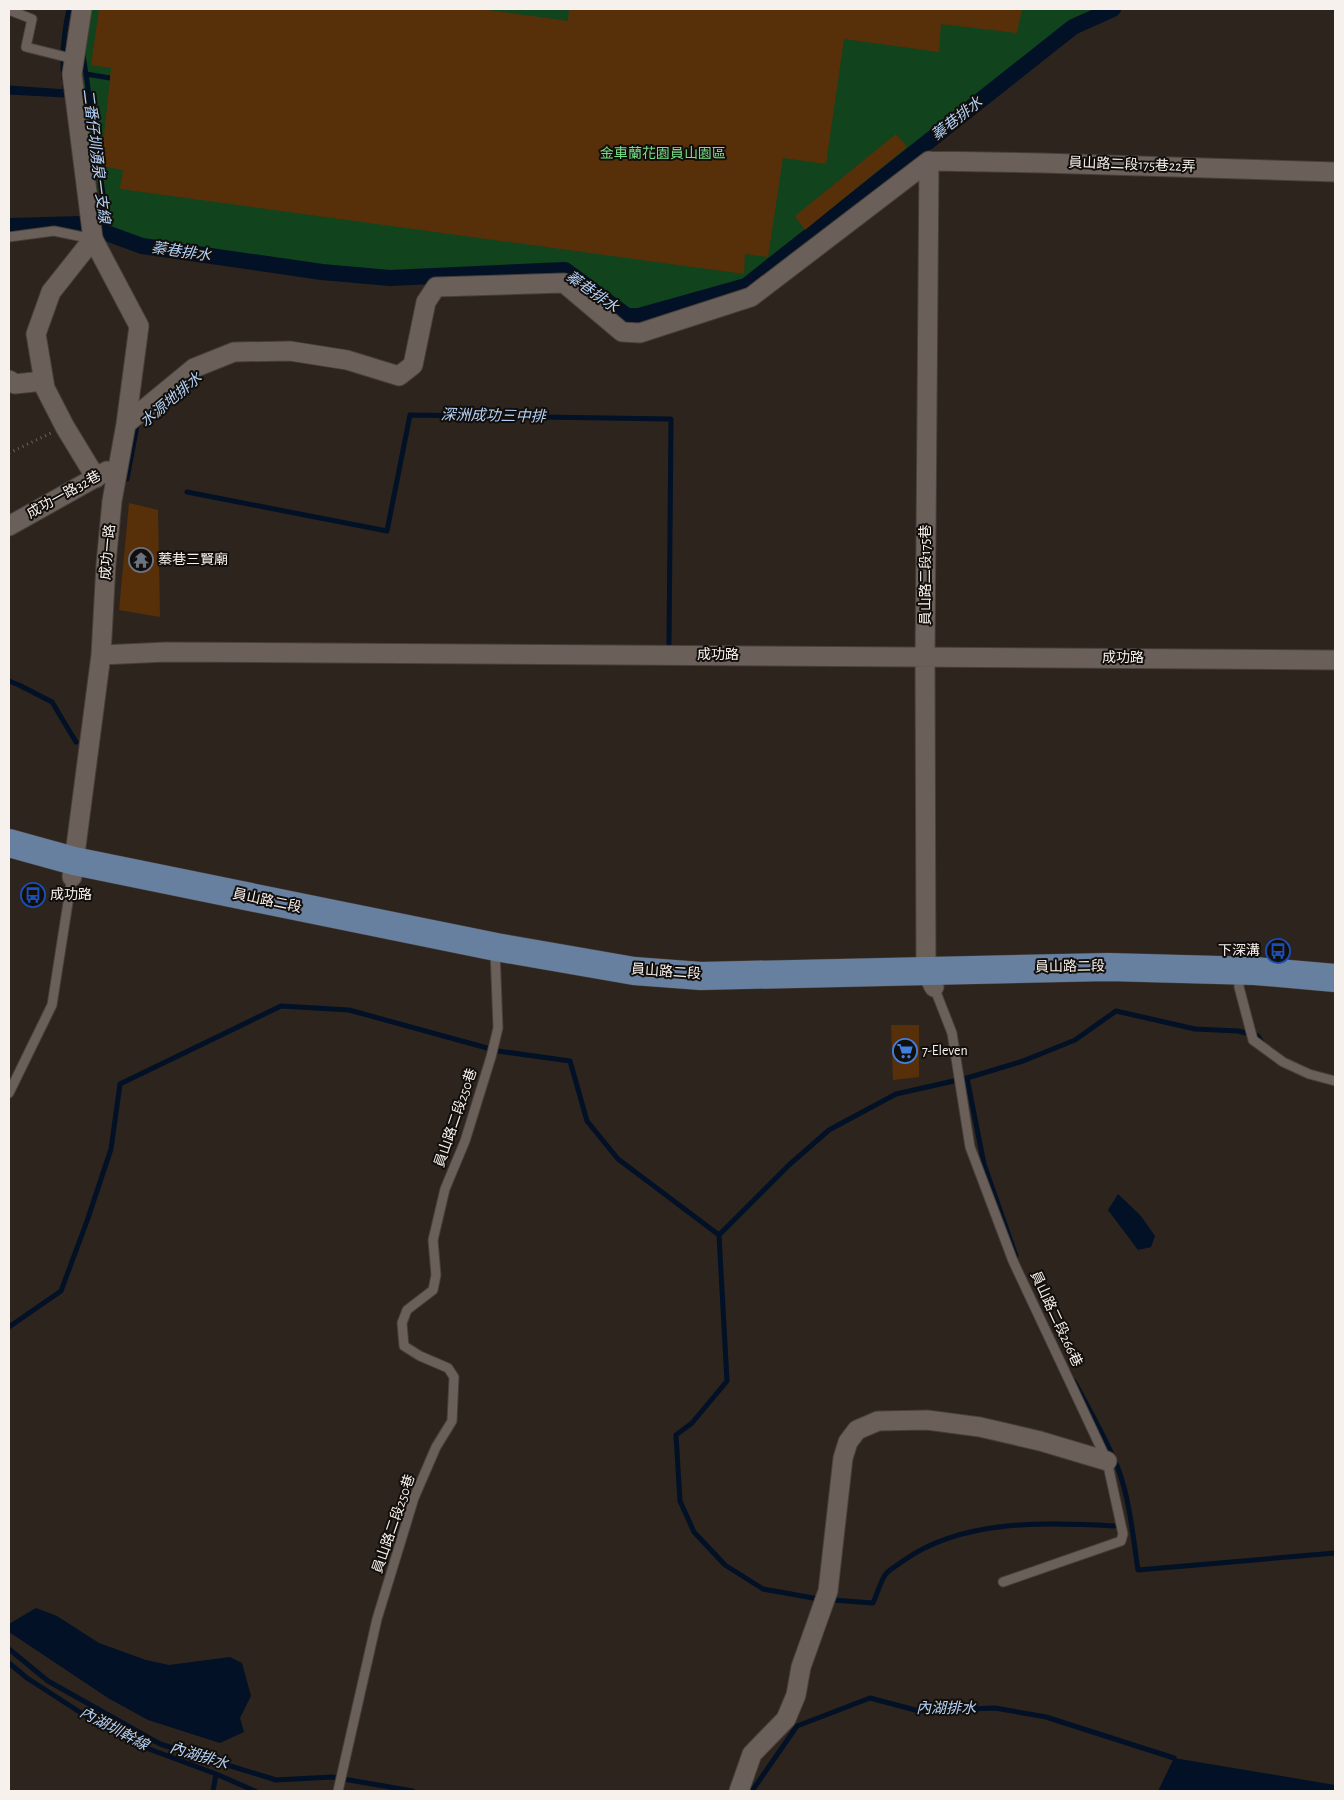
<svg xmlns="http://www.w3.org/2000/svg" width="1344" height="1800" font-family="'Alegreya Sans','Noto Sans TC',sans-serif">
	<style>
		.green { fill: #11431c }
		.water { fill: #021126 }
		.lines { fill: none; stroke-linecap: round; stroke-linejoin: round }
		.stream { stroke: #021126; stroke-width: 5 }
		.canal { stroke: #021126; stroke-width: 16 }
		.building { fill: #57300a }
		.service-casing { stroke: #473f3a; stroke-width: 11 }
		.minor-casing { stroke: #473f3a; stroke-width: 21 }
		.primary-casing { stroke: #473f3a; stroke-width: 29 }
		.path { stroke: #6c645e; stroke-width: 3; stroke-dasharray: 1 4; stroke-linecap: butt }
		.service { stroke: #6a6059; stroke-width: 9 }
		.minor { stroke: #6a6059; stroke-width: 19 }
		.primary { stroke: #68809f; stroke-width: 28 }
		.labels { text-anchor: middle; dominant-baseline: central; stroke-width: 4; stroke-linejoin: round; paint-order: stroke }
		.park-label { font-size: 14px; fill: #77de87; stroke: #120e0b }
		.street-label { font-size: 14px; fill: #f7f1ed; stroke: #120e0b }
		.poi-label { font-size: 14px; fill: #f7f1ed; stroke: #120e0b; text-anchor: start }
		.water-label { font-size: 15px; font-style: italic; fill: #b3d1f7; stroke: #120e0b }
	</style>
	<rect width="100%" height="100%" fill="#2d241d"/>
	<path class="green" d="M91 9H1101L1065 27 918 147 743 282 629 311 573 268 354 274 147 247 104 224 78 67Z"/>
	<path class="water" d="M1118 1194 1141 1216 1155 1236 1151 1247 1138 1250 1108 1210Z
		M36 1608 57 1616 99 1643 146 1660 169 1665 230 1657 242 1663 251 1696 240 1718 244 1732 220 1743 148 1720 108 1698 9 1632V1624Z
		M1174 1758 1335 1785V1791H1158Z"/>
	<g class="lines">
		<path class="stream" d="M83 56 86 74
			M64 79C61 55 64 32 69 9
			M9 88 66 92
			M9 92 65 95V87
			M106 232V215L86 74 110 78
			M127 479 137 426 139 424
			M187 492 387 531 410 415 671 419 669 647
			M9 681 19 685 52 702 76 742
			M967 1078 984 1164 1016 1256
			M719 1235 727 1381 692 1423 676 1435 680 1501 694 1532 725 1565 763 1589 819 1599 873 1603C877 1594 880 1583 885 1575 889 1569 898 1565 903 1561 961 1519 1046 1522 1114 1526
			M9 1327 61 1291 87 1221 111 1149 120 1084 281 1006 349 1010 498 1051 570 1061 587 1121 618 1159 719 1235 789 1165 829 1130 896 1094 967 1078 1023 1061 1075 1040 1116 1011 1195 1029 1238 1031 1258 1036 1263 1044
			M1074 1381C1090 1411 1107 1439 1119 1471 1130 1502 1133 1537 1138 1570L1335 1553
			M9 1649 48 1681 160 1744 276 1780 332 1777 413 1791
			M9 1663 27 1678 92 1720 141 1746 216 1774 255 1791
			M213 1791 216 1774
			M752 1791 797 1726 870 1698 919 1711 995 1708 1046 1717 1174 1758"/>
		<path class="canal" d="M9 226 82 224 142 246 322 272 390 278 565 270 627 316H639L746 286 1073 27 1113 9"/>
	</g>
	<path class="building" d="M99 9H480L568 21 569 9H1022L1017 33 941 24 939 52 844 39 826 164 783 158 768 257 745 254 744 274 120 189 123 170 101 166 111 68 91 65Z
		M896 134 907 147 805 230 795 216Z
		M129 503 158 510 160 617 119 610Z
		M891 1025H919V1077L893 1080Z"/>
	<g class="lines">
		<defs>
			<path id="service" d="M9 10 32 19 26 47 74 59
				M9 237 54 231 93 239
				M1239 973V987L1253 1040 1283 1062 1309 1074 1335 1081
				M934 987 952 1033 970 1147 1013 1261 1107 1461 1123 1534 1121 1541 1003 1582
				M9 1093 52 1005 72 877
				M338 1791 377 1619 414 1498 436 1447 452 1421 454 1377 448 1368 420 1356 404 1346 402 1323 407 1310 433 1290 436 1275 433 1240 445 1189 465 1141 491 1057 498 1028 495 950"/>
			<path id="minor" d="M929 161 925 657 926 970 934 987
				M929 161 1042 163 1335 172
				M93 239 51 292 36 334 45 388 65 427 96 478
				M9 380 15 384 43 381
				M126 424 194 368 234 352 290 351 347 360 399 376 413 365 426 302 436 287 564 283 622 332 640 333 751 297 929 161
				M9 526 107 471
				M101 655 166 652 1335 660
				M72 877 101 655 106 564 112 501 126 424 139 326 93 239 72 74 82 9
				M739 1791 752 1754 786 1719 796 1695 801 1667 828 1591 843 1458 848 1442 857 1430 878 1421 927 1420 980 1427 1040 1441 1107 1461"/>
			<path id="primary" d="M9 843 74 861 496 947 634 971 701 976 1108 967 1255 971 1335 978"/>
		</defs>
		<use href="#service" class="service-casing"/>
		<use href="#minor" class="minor-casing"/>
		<use href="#primary" class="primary-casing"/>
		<path class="path" d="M9 453 51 433"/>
		<use href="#service" class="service"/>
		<use href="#minor" class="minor"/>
		<use href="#primary" class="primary"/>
	</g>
	<defs>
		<symbol id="temple-ring" viewBox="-11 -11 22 22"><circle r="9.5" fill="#120e0b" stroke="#6b7280" stroke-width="1.5"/><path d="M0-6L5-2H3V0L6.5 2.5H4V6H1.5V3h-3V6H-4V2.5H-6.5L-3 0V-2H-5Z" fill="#6b7280"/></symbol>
		<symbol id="bus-ring" viewBox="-11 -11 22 22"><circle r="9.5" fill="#120e0b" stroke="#1a4fb4" stroke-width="1.5"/><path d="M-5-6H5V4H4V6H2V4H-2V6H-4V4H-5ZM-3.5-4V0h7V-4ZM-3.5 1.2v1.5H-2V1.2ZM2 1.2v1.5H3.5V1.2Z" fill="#1a4fb4"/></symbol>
		<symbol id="supermarket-ring" viewBox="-11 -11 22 22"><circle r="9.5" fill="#120e0b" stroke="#3f7fe0" stroke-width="1.5"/><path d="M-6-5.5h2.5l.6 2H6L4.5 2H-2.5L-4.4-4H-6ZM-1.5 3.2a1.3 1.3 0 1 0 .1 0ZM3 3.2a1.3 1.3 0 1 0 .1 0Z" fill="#3f7fe0"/></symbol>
	</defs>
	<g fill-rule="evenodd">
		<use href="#temple-ring" x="127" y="546" width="28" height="28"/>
		<use href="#bus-ring" x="19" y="881" width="28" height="28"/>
		<use href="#bus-ring" x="1264" y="937" width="28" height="28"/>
		<use href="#supermarket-ring" x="891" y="1037" width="28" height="28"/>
	</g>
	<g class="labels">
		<g class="park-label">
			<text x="663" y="154">金車蘭花園員山園區</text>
		</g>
		<g class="street-label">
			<text transform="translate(1132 165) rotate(2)">員山路二段175巷22弄</text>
			<text transform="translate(64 495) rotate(-29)">成功一路32巷</text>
			<text transform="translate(108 552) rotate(-85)">成功一路</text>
			<text transform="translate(926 575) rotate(-90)">員山路二段175巷</text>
			<text x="718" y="655">成功路</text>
			<text x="1123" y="658">成功路</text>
			<text transform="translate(267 901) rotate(12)">員山路二段</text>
			<text transform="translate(1070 967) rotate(-1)">員山路二段</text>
			<text transform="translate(666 972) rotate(4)">員山路二段</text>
			<text transform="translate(456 1118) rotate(-71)">員山路二段250巷</text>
			<text transform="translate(1056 1319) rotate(65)">員山路二段266巷</text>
			<text transform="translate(394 1524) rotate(-71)">員山路二段250巷</text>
		</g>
		<g class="poi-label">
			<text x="158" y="560">蓁巷三賢廟</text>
			<text x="50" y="895">成功路</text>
			<text x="1260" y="951" text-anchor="end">下深溝</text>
			<text x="922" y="1051">7-Eleven</text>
		</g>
		<g class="water-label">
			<text transform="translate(957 119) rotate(-38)">蓁巷排水</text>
			<text transform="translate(96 156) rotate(83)">二番仔圳湧泉一支線</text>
			<text transform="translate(181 252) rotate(8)">蓁巷排水</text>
			<text transform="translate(592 292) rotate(35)">蓁巷排水</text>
			<text transform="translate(171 400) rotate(-40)">水源地排水</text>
			<text transform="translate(493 416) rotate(1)">深洲成功三中排</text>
			<text x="946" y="1708">內湖排水</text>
			<text transform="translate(114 1729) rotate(28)">內湖圳幹線</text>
			<text transform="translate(199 1756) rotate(17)">內湖排水</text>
		</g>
	</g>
	<rect width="1344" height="1800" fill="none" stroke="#f7f1ed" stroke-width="20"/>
</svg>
